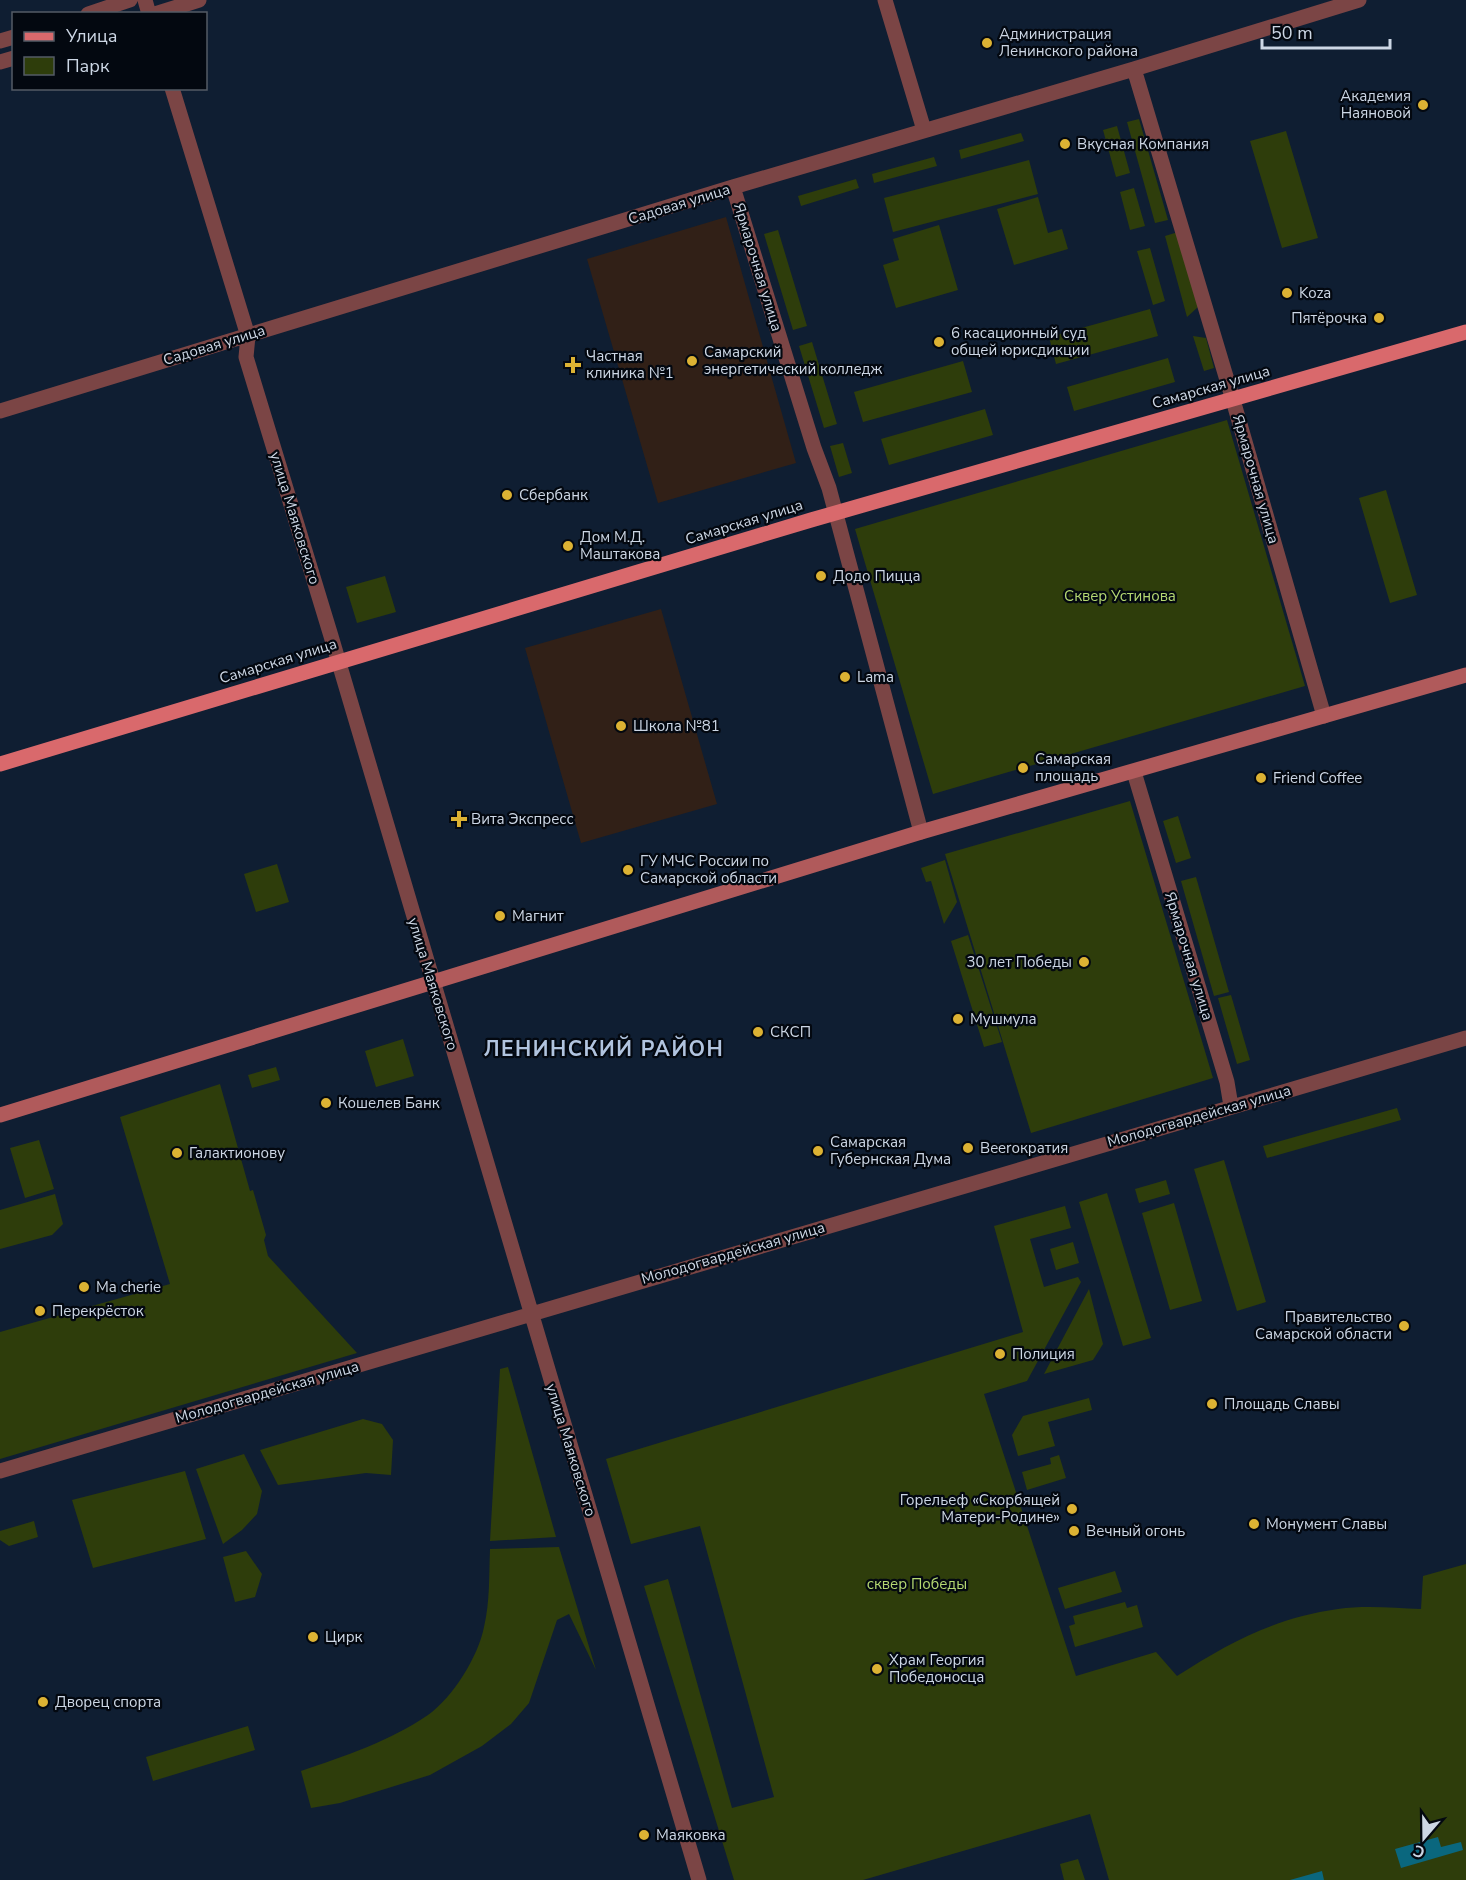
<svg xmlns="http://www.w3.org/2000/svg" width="1466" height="1880" font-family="'Nunito Sans',sans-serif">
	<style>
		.education { fill: #312017 }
		.green { fill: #2e3d0b }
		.water { fill: #0a677e }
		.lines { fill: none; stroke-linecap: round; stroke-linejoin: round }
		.street { stroke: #7b4545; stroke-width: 15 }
		.secondary { stroke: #b05a5b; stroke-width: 15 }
		.primary { stroke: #d9696c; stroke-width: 15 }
		.poi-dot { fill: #dcb233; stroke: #030810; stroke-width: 2 }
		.labels { text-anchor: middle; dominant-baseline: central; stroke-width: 4.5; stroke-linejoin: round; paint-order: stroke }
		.poi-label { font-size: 15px; fill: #cdd7e5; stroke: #030810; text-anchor: start }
		.street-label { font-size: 15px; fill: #cdd7e5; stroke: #030810 }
		.park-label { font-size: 15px; fill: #b5d872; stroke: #030810 }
		.district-label { font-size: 21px; font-weight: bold; letter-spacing: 1.5px; fill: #b1c4df; stroke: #030810 }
	</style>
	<rect width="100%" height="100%" fill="#0f1e32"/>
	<path class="education" d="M726 217 796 463 658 503 587 259Z
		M661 609 717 804 581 843 525 648Z"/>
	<path class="green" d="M1139 119 1168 220 1155 223 1127 122Z
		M1117 126 1130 173 1116 177 1103 130Z
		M1286 131 1318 238 1282 248 1250 141Z
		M1021 133 1024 141 961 159 959 150Z
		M934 157 937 166 874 183 872 174Z
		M1029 160 1038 194 893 232 884 198Z
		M856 179 859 188 801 206 798 196Z
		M1134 188 1145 226 1130 230 1120 192Z
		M1038 197 1048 233 1062 229 1068 249 1014 265 997 209Z
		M939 225 958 290 896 308 883 265 899 260 893 239Z
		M778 230 807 326 793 330 764 234Z
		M1178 232 1198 307 1187 317 1165 236Z
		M1150 248 1165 301 1153 305 1137 251Z
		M1150 309 1158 336 1056 364 1049 337Z
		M1193 336 1206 338 1214 368 1204 371Z
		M812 342 837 424 824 428 799 346Z
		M1168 358 1175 382 1074 411 1067 387Z
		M963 361 972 392 863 422 854 392Z
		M985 409 993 435 889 465 881 439Z
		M1227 420 1305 686 933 794 855 529Z
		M843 443 852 473 839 477 830 446Z
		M1386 490 1417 595 1390 603 1359 498Z
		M385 576 396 612 357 623 346 587Z
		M1130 801 1213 1078 1031 1133 945 854Z
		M1178 816 1191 858 1176 863 1163 821Z
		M945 860 957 902 944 924 931 881 926 882 921 868Z
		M277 864 289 902 256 912 244 874Z
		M1196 877 1229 992 1214 996 1181 881Z
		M968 935 1002 1042 984 1047 951 941Z
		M1231 995 1250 1060 1237 1064 1218 998Z
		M403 1039 414 1076 376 1087 365 1051Z
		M276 1067 280 1080 252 1088 248 1075Z
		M220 1084 250 1191 253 1190 266 1235 264 1240 268 1256 357 1353 0 1459V1332L170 1284 120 1117Z
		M1397 1108 1401 1120 1267 1158 1263 1146Z
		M39 1140 54 1189 25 1198 10 1148Z
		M1224 1160 1266 1302 1237 1311 1194 1169Z
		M1166 1180 1170 1194 1139 1203 1135 1189Z
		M1107 1193 1151 1338 1123 1346 1079 1202Z
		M55 1194 63 1224 52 1235 0 1249V1210Z
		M1174 1203 1202 1301 1170 1310 1142 1213Z
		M1065 1206 1071 1228 1030 1239 1044 1287 1078 1277 1081 1282 1027 1381 984 1394 1076 1676 1156 1652 1177 1676C1230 1642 1275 1618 1338 1609 1365 1605 1394 1608 1421 1609L1423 1576 1466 1564V1880H1109L1090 1814 863 1880H734L644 1586 668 1579 732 1808 774 1797 700 1526 631 1544 606 1459 1023 1332 994 1226Z
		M1073 1242 1079 1263 1056 1270 1050 1249Z
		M1089 1289 1103 1344 1093 1360 1044 1374Z
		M508 1367 556 1537 490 1541 500 1369Z
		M1089 1398 1092 1410 1048 1422 1055 1446 1018 1456 1012 1435 1023 1416Z
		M363 1419 382 1424 393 1440 391 1475 366 1473 278 1485 260 1450Z
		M244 1454 262 1491 257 1514 242 1530 223 1544 196 1469Z
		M1059 1455 1066 1478 1027 1490 1022 1472 1051 1464 1050 1458Z
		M185 1471 206 1539 93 1568 72 1500Z
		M34 1521 38 1537 9 1546 0 1540V1531Z
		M559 1547 596 1670 569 1614 557 1620 529 1703 511 1724 482 1746 430 1775 340 1803 311 1808 301 1771C343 1757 392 1740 428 1715 453 1697 478 1657 484 1627 490 1602 489 1575 490 1549Z
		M246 1551 262 1574 255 1597 235 1602 223 1557Z
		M1115 1571 1122 1592 1065 1609 1058 1588Z
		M1125 1602 1127 1608 1137 1605 1143 1627 1075 1647 1069 1626 1075 1624 1073 1616Z
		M248 1726 255 1750 153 1781 146 1757Z
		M1078 1859 1085 1880H1064L1060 1864Z"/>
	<path class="water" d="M1438 1837 1441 1847 1461 1842 1463 1850 1401 1868 1395 1849Z
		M1322 1871 1324 1880H1290Z"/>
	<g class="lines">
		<path class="street" d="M145 0 149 14
			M885 0 924 130
			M88 14 130 0
			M155 14 199 0
			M0 41 14 37
			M0 62 14 58
			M1134 69 1233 400 1324 716
			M172 88 248 336 246 357 331 636 699 1880
			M733 187 814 448 829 488 921 832
			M0 411 733 187 1134 69 1359 0
			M1134 772 1227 1082 1231 1106
			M0 1471 1466 1038"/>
		<path class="secondary" d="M0 1115 921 832 1466 675"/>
		<path class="primary" d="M0 764 811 520 1466 332"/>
	</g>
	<g class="poi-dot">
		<circle cx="987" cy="43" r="6"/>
		<circle cx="1423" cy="105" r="6"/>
		<circle cx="1065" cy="144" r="6"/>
		<circle cx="1287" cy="293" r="6"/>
		<circle cx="1379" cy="318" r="6"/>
		<circle cx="939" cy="342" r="6"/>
		<circle cx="692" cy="361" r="6"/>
		<path d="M570 356h6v6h6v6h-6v6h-6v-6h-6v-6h6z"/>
		<circle cx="507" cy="495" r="6"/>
		<circle cx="568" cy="546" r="6"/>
		<circle cx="821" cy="576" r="6"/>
		<circle cx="845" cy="677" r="6"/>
		<circle cx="621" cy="726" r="6"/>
		<circle cx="1023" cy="768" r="6"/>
		<circle cx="1261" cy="778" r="6"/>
		<path d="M456 810h6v6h6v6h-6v6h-6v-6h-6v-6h6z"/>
		<circle cx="628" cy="870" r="6"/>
		<circle cx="500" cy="916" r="6"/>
		<circle cx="1084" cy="962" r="6"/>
		<circle cx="958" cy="1019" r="6"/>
		<circle cx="758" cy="1032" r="6"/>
		<circle cx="326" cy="1103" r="6"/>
		<circle cx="968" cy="1148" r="6"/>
		<circle cx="818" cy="1151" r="6"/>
		<circle cx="177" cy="1153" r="6"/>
		<circle cx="84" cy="1287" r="6"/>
		<circle cx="40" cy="1311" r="6"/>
		<circle cx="1404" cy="1326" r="6"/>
		<circle cx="1000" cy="1354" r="6"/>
		<circle cx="1212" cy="1404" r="6"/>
		<circle cx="1072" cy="1509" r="6"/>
		<circle cx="1254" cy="1524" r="6"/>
		<circle cx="1074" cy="1531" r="6"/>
		<circle cx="313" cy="1637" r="6"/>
		<circle cx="877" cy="1669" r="6"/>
		<circle cx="43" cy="1702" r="6"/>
		<circle cx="644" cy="1835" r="6"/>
	</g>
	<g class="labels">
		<g class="poi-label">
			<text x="999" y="34">Администрация<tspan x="999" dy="17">Ленинского района</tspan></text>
			<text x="1411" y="96" text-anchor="end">Академия<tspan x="1411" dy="17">Наяновой</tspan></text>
			<text x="1077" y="144">Вкусная Компания</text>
			<text x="1299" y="293">Koza</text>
			<text x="1367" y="318" text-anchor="end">Пятёрочка</text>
			<text x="951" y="333">6 касационный суд<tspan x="951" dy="17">общей юрисдикции</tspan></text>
			<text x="704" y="352">Самарский<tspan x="704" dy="17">энергетический колледж</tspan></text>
			<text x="586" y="356">Частная<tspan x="586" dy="17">клиника №1</tspan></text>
			<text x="519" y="495">Сбербанк</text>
			<text x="580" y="537">Дом М.Д.<tspan x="580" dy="17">Маштакова</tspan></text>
			<text x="833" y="576">Додо Пицца</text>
			<text x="857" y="677">Lama</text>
			<text x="633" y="726">Школа №81</text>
			<text x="1035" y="759">Самарская<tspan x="1035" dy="17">площадь</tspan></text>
			<text x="1273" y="778">Friend Coffee</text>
			<text x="471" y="819">Вита Экспресс</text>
			<text x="640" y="861">ГУ МЧС России по<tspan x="640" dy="17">Самарской области</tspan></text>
			<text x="512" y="916">Магнит</text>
			<text x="1072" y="962" text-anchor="end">30 лет Победы</text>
			<text x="970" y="1019">Мушмула</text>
			<text x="770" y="1032">СКСП</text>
			<text x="338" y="1103">Кошелев Банк</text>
			<text x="830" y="1142">Самарская<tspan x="830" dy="17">Губернская Дума</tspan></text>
			<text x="980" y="1148">Beerократия</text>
			<text x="189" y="1153">Галактионову</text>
			<text x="96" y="1287">Ma cherie</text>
			<text x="52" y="1311">Перекрёсток</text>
			<text x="1392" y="1317" text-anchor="end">Правительство<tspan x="1392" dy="17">Самарской области</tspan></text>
			<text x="1012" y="1354">Полиция</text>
			<text x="1224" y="1404">Площадь Славы</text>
			<text x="1060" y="1500" text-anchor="end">Горельеф «Скорбящей<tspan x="1060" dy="17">Матери-Родине»</tspan></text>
			<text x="1266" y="1524">Монумент Славы</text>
			<text x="1086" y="1531">Вечный огонь</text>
			<text x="325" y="1637">Цирк</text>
			<text x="889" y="1660">Храм Георгия<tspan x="889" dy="17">Победоносца</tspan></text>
			<text x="55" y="1702">Дворец спорта</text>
			<text x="656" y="1835">Маяковка</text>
		</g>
		<g class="street-label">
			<text transform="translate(679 204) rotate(-17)">Садовая улица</text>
			<text transform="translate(758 267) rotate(73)">Ярмарочная улица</text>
			<text transform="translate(214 345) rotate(-17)">Садовая улица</text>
			<text transform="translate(1211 387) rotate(-16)">Самарская улица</text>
			<text transform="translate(1256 479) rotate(74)">Ярмарочная улица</text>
			<text transform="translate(295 518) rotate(73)">улица Маяковского</text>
			<text transform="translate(744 522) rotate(-17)">Самарская улица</text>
			<text transform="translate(278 661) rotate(-17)">Самарская улица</text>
			<text transform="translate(1189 956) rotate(73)">Ярмарочная улица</text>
			<text transform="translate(433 984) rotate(73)">улица Маяковского</text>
			<text transform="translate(1199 1116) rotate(-16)">Молодогвардейская улица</text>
			<text transform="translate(733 1253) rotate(-16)">Молодогвардейская улица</text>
			<text transform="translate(267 1392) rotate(-16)">Молодогвардейская улица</text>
			<text transform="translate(571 1450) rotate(73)">улица Маяковского</text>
		</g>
		<g class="park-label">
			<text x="1120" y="596">Сквер Устинова</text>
			<text x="917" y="1584">сквер Победы</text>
		</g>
		<g class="district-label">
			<text x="604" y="1049">ЛЕНИНСКИЙ РАЙОН</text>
		</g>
	</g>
	<rect x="12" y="12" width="195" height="78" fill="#030810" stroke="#545b65" stroke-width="1.5"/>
	<rect x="24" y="32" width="30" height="9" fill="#d9696c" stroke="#545b65" stroke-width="1.5"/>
	<text x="66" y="42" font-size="18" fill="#cdd7e5">Улица</text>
	<rect x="24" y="57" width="30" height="18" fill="#2e3d0b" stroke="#545b65" stroke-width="1.5"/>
	<text x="66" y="72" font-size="18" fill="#cdd7e5">Парк</text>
	<g transform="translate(1424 1838) rotate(200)" stroke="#030810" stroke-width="4.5" paint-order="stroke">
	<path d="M0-4.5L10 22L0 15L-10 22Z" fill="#cdd7e5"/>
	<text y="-9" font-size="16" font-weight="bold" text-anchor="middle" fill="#cdd7e5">С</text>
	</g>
	<path d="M1262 39v9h128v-9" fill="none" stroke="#cdd7e5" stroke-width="3"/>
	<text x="1271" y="39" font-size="18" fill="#cdd7e5" stroke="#030810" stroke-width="4.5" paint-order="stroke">50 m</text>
</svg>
